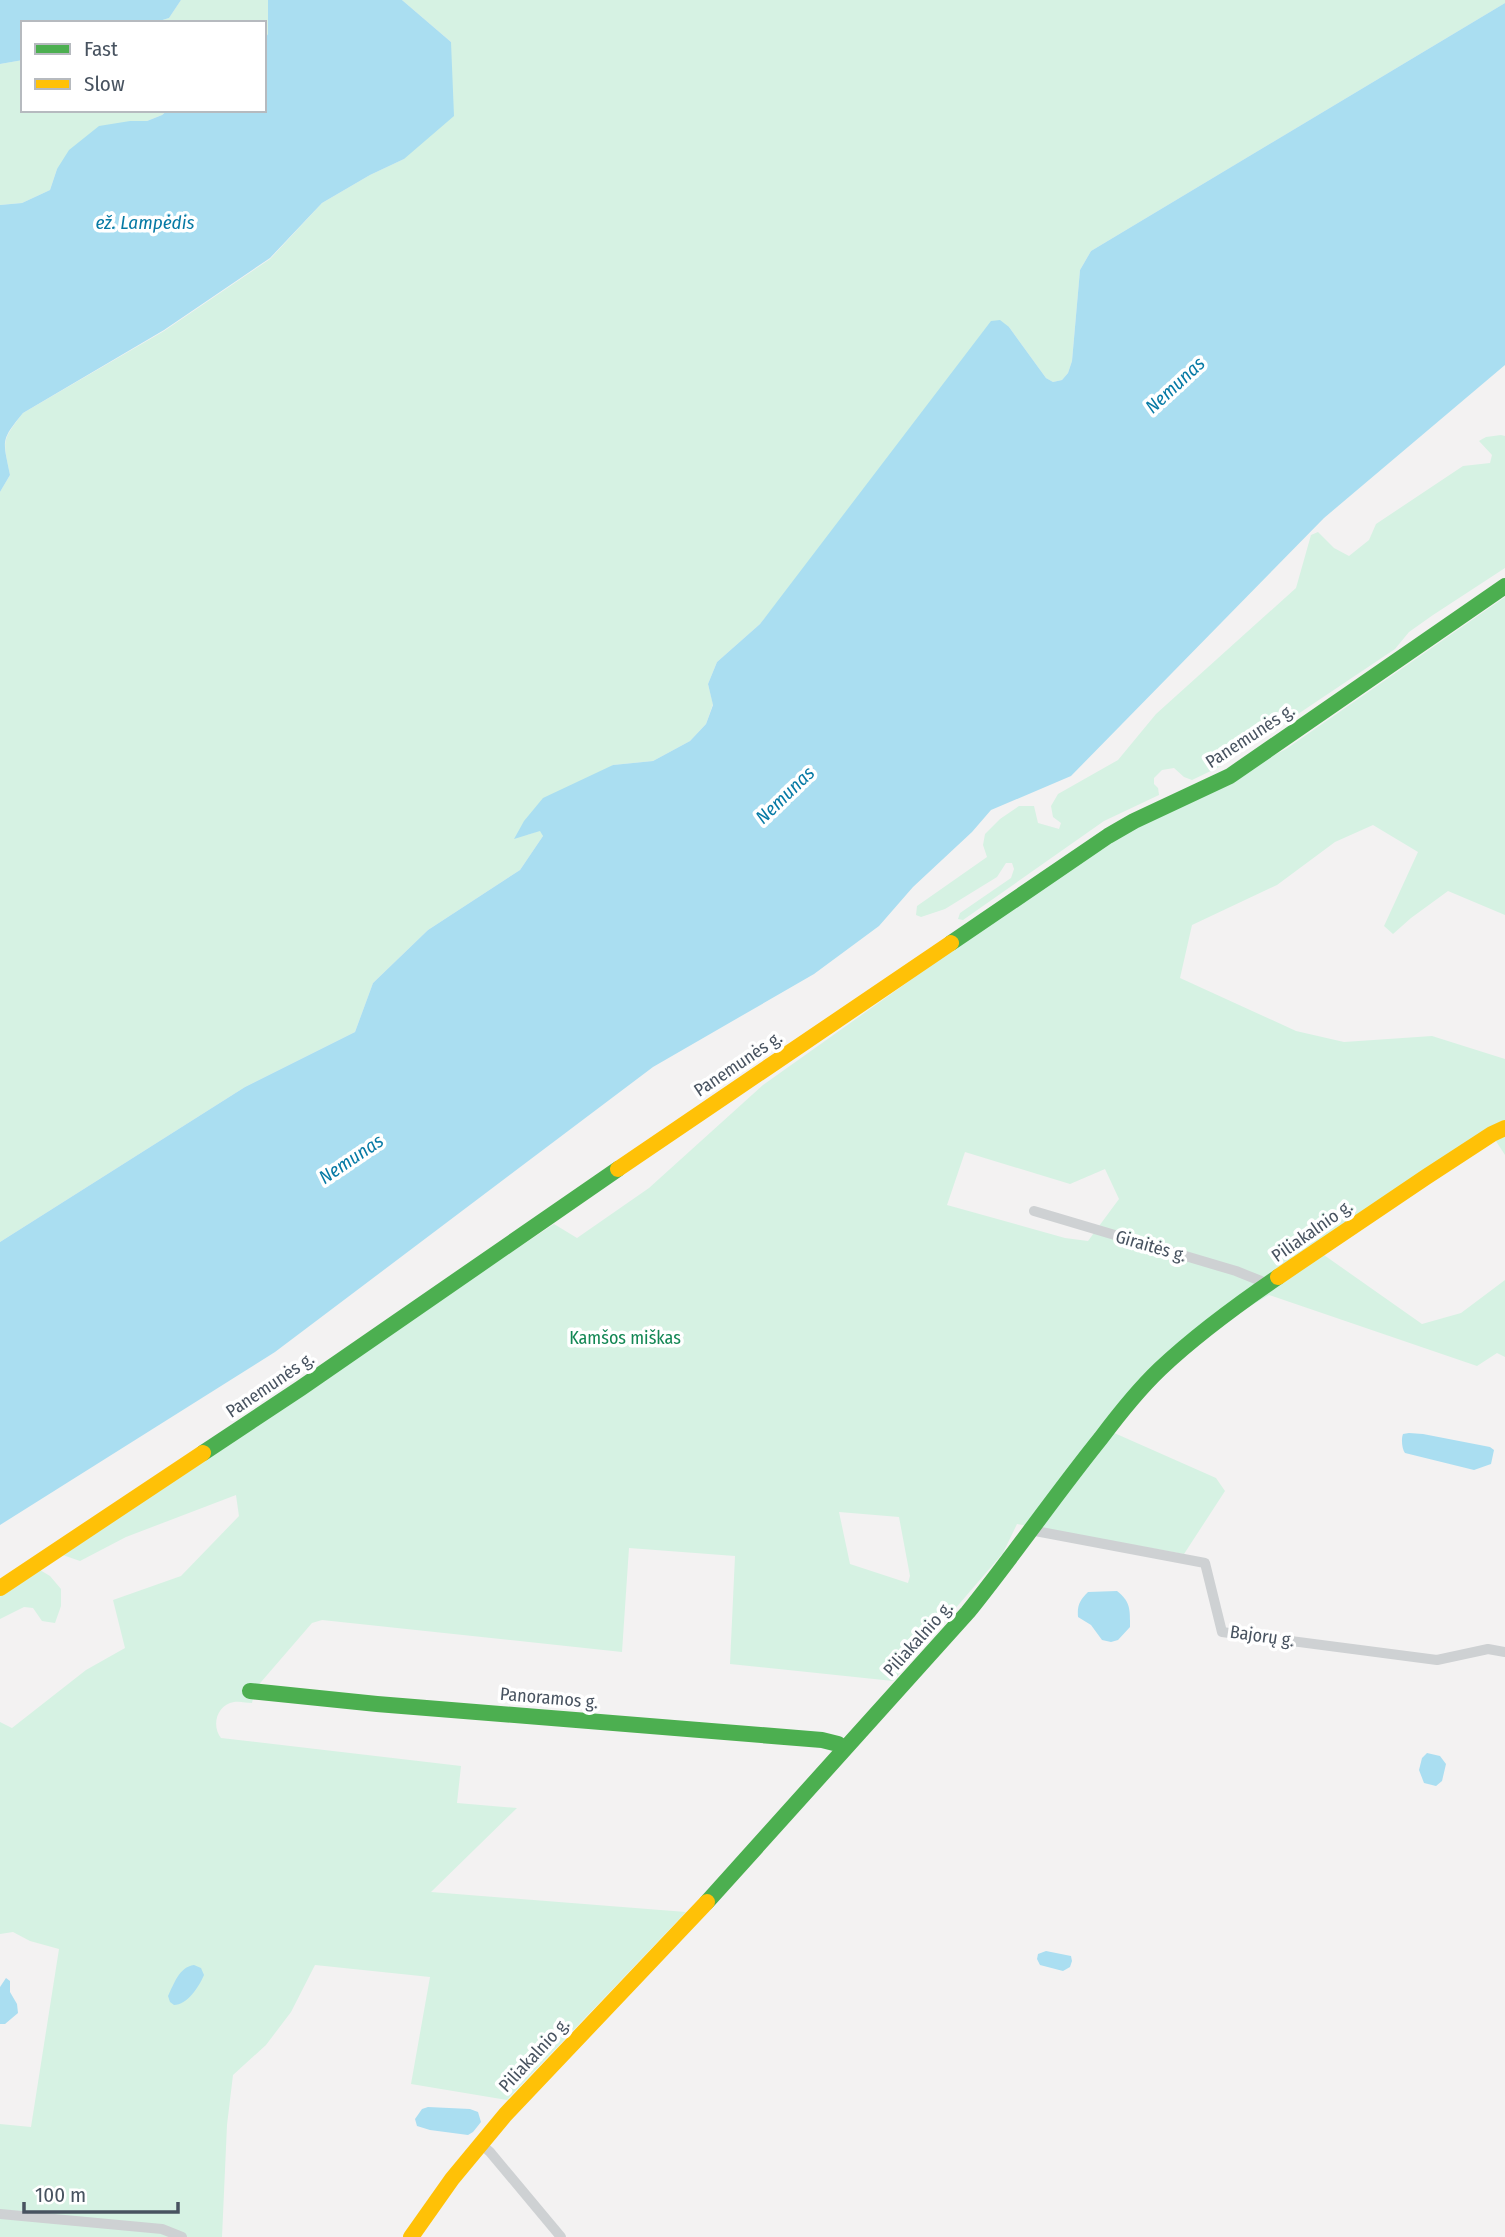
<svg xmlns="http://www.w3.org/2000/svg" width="1505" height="2237" font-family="'Fira Sans Condensed',sans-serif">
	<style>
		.green { fill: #d6f2e3; fill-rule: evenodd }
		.water { fill: #aadef1 }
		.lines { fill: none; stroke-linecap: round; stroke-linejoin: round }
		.street { stroke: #ced1d3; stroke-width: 10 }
		.fast { stroke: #4caf50; stroke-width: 16 }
		.slow { stroke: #ffc107; stroke-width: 16 }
		.labels { text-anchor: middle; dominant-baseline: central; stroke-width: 7; stroke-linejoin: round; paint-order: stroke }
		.street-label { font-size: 18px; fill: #485360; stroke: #fff }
		.park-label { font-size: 18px; fill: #138754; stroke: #fff }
		.water-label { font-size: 19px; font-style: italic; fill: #077aa5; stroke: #fff }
	</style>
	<rect width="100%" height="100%" fill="#f3f2f2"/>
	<path class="green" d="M181 0H268V34L264 40V23H153L169 18Z
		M402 0H1505V3L1091 251 1080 270 1072 361 1068 373 1062 380 1053 382 1046 378 1009 327 760 624 717 662 708 684 713 704 706 724 690 741 653 761 613 765 527 835 541 830 543 836 520 870 428 930 373 983 355 1032 245 1087 0 1242V492L10 475C3 441 1 441 23 413L164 331 270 259 322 203 370 175 404 159 451 42Z
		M23 60V110H168L162 115 147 121H130L57 169 50 190 22 203 0 205V64Z
		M1501 435 1505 436V568L1433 615 1409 632 1395 649 1219 767 1192 780 1184 777 1174 768 1162 770 1154 778V784L1158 788 1159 795 1104 821 963 920 958 919 960 913 1011 878 1014 869 1012 863H1006L997 877 945 909 921 917 916 915 917 906 987 857 983 845 985 834 1000 819 1019 806H1034L1038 823 1059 829 1061 823 1053 817 1051 806 1058 794 1118 760 1156 714 1296 588 1311 535 1318 532 1334 548 1349 556 1369 540 1376 524 1463 466 1490 463 1492 455 1479 441 1486 437Z
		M1505 597V915L1448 891 1411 918 1393 934 1384 926 1418 852 1373 825 1335 842 1277 885 1192 925 1180 978 1296 1031 1344 1042 1432 1036 1505 1059V1155L1492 1135 1314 1248 1422 1324 1461 1313 1505 1280V1357L1497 1353 1477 1366 1269 1295 1223 1322 1164 1371 1112 1432 1216 1478 1225 1491 1184 1554 1017 1524 1003 1553 893 1681 730 1664 735 1556 629 1548 622 1652 322 1620 312 1623 255 1689 252 1703C247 1703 240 1701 234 1702 217 1705 211 1725 221 1738L461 1766 457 1803 517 1808 431 1892 686 1912 507 2100 411 2084 430 1977 315 1965 291 2012 266 2045 233 2075 227 2125 222 2237H0V2124L31 2127 59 1949 30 1941 13 1932 0 1934V1722L12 1728 86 1670 125 1648 113 1600 181 1576 239 1516 236 1495 126 1537 80 1561 57 1553 554 1224 577 1238 649 1188 763 1085 1102 844 1286 749ZM965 1152 1070 1184 1105 1169 1119 1199 1088 1241 1065 1238 947 1205ZM839 1512 899 1517 910 1576 908 1583 850 1564Z
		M40 1570 50 1576 61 1589V1606L55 1623 42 1621 33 1608 24 1607 0 1619V1593Z"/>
	<path class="water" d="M0 0H181L169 18 153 23H23V60L0 64Z
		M268 0H402L451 42 454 116 404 159 370 175 322 203 270 258 164 330 23 413C0 441 3 440 10 475L0 492V205L22 203 50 190 57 169 69 150 99 126 130 121H147L162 115 168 110H264V40L268 34Z
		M1505 3V365L1324 518 1071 776 991 810 972 832 913 887 879 926 814 974 653 1067 275 1352 0 1525V1242L245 1087 355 1032 373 983 428 930 520 870 543 836 540 831 514 839 524 821 543 798 613 765 653 761 690 741 706 724 713 705 708 684 717 662 760 624 991 321 1000 320 1009 327 1046 378 1053 382 1062 380 1068 373 1072 361 1080 270 1091 251Z
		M1409 1433 1423 1434 1490 1447 1494 1450 1491 1464 1474 1470 1405 1453C1402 1449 1401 1439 1403 1434Z
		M1117 1591C1131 1602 1130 1610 1130 1627L1118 1640 1111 1642 1102 1640 1091 1625 1078 1617C1077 1605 1080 1600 1088 1592Z
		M1427 1753 1440 1756 1446 1764 1442 1781 1436 1786 1424 1783 1419 1770 1422 1758Z
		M1046 1951 1071 1956 1072 1961 1070 1967 1063 1971 1040 1965 1037 1959 1038 1954Z
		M194 1965 201 1968 204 1975C199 1987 187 2005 174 2005L170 2002 168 1996C174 1984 179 1967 194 1965Z
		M6 1978 10 1981V1992L17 2004 18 2013 5 2024H0V1987Z
		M428 2107 470 2109 478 2112 481 2122 473 2132 468 2135 430 2130 417 2126 415 2119 422 2109Z"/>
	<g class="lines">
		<path class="street" d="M1034 1211 1236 1271 1261 1281 1264 1287
			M1030 1530 1205 1563 1222 1632 1437 1660 1488 1649 1505 1652
			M481 2144 490 2152 561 2237
			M0 2214 162 2229 182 2237"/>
		<path class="fast" d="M951 943 1108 836 1134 821 1230 776 1505 586
			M203 1453 301 1388 618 1169
			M250 1691 377 1704 822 1740 838 1744 843 1749
			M707 1902 968 1612C1014 1555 1055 1495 1101 1438 1119 1414 1138 1390 1160 1369 1196 1335 1237 1305 1278 1277"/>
		<path class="slow" d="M618 1169 951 943
			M1278 1277 1426 1177 1492 1134 1505 1128
			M0 1588 203 1453
			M411 2237 452 2179 505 2115 707 1902"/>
	</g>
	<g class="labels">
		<g class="street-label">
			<text transform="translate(1250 736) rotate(-33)">Panemunės g.</text>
			<text transform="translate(738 1064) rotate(-34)">Panemunės g.</text>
			<text transform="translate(1312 1231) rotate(-35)">Piliakalnio g.</text>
			<text transform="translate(1151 1246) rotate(16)">Giraitės g.</text>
			<text transform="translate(270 1385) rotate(-34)">Panemunės g.</text>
			<text transform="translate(1262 1636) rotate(8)">Bajorų g.</text>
			<text transform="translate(918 1639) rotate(-48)">Piliakalnio g.</text>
			<text transform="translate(549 1698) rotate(5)">Panoramos g.</text>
			<text transform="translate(534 2055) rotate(-47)">Piliakalnio g.</text>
		</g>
		<g class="park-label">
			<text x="625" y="1338">Kamšos miškas</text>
		</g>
		<g class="water-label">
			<text x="145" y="222">ež. Lampėdis</text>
			<text transform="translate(1175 385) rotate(-43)">Nemunas</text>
			<text transform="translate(785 795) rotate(-44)">Nemunas</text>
			<text transform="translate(351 1159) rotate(-34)">Nemunas</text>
		</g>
	</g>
	<rect x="21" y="21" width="245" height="91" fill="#ffffff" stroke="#b6babf" stroke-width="2"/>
	<rect x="35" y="44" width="35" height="10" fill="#4caf50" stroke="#b6babf" stroke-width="2"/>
	<text x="84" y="56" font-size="21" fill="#485360">Fast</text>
	<rect x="35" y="79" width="35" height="10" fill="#ffc107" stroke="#b6babf" stroke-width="2"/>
	<text x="84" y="91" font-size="21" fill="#485360">Slow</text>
	<path d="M24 2202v10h154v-10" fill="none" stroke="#485360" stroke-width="3.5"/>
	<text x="35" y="2202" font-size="21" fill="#485360" stroke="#ffffff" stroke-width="5" paint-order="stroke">100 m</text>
</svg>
